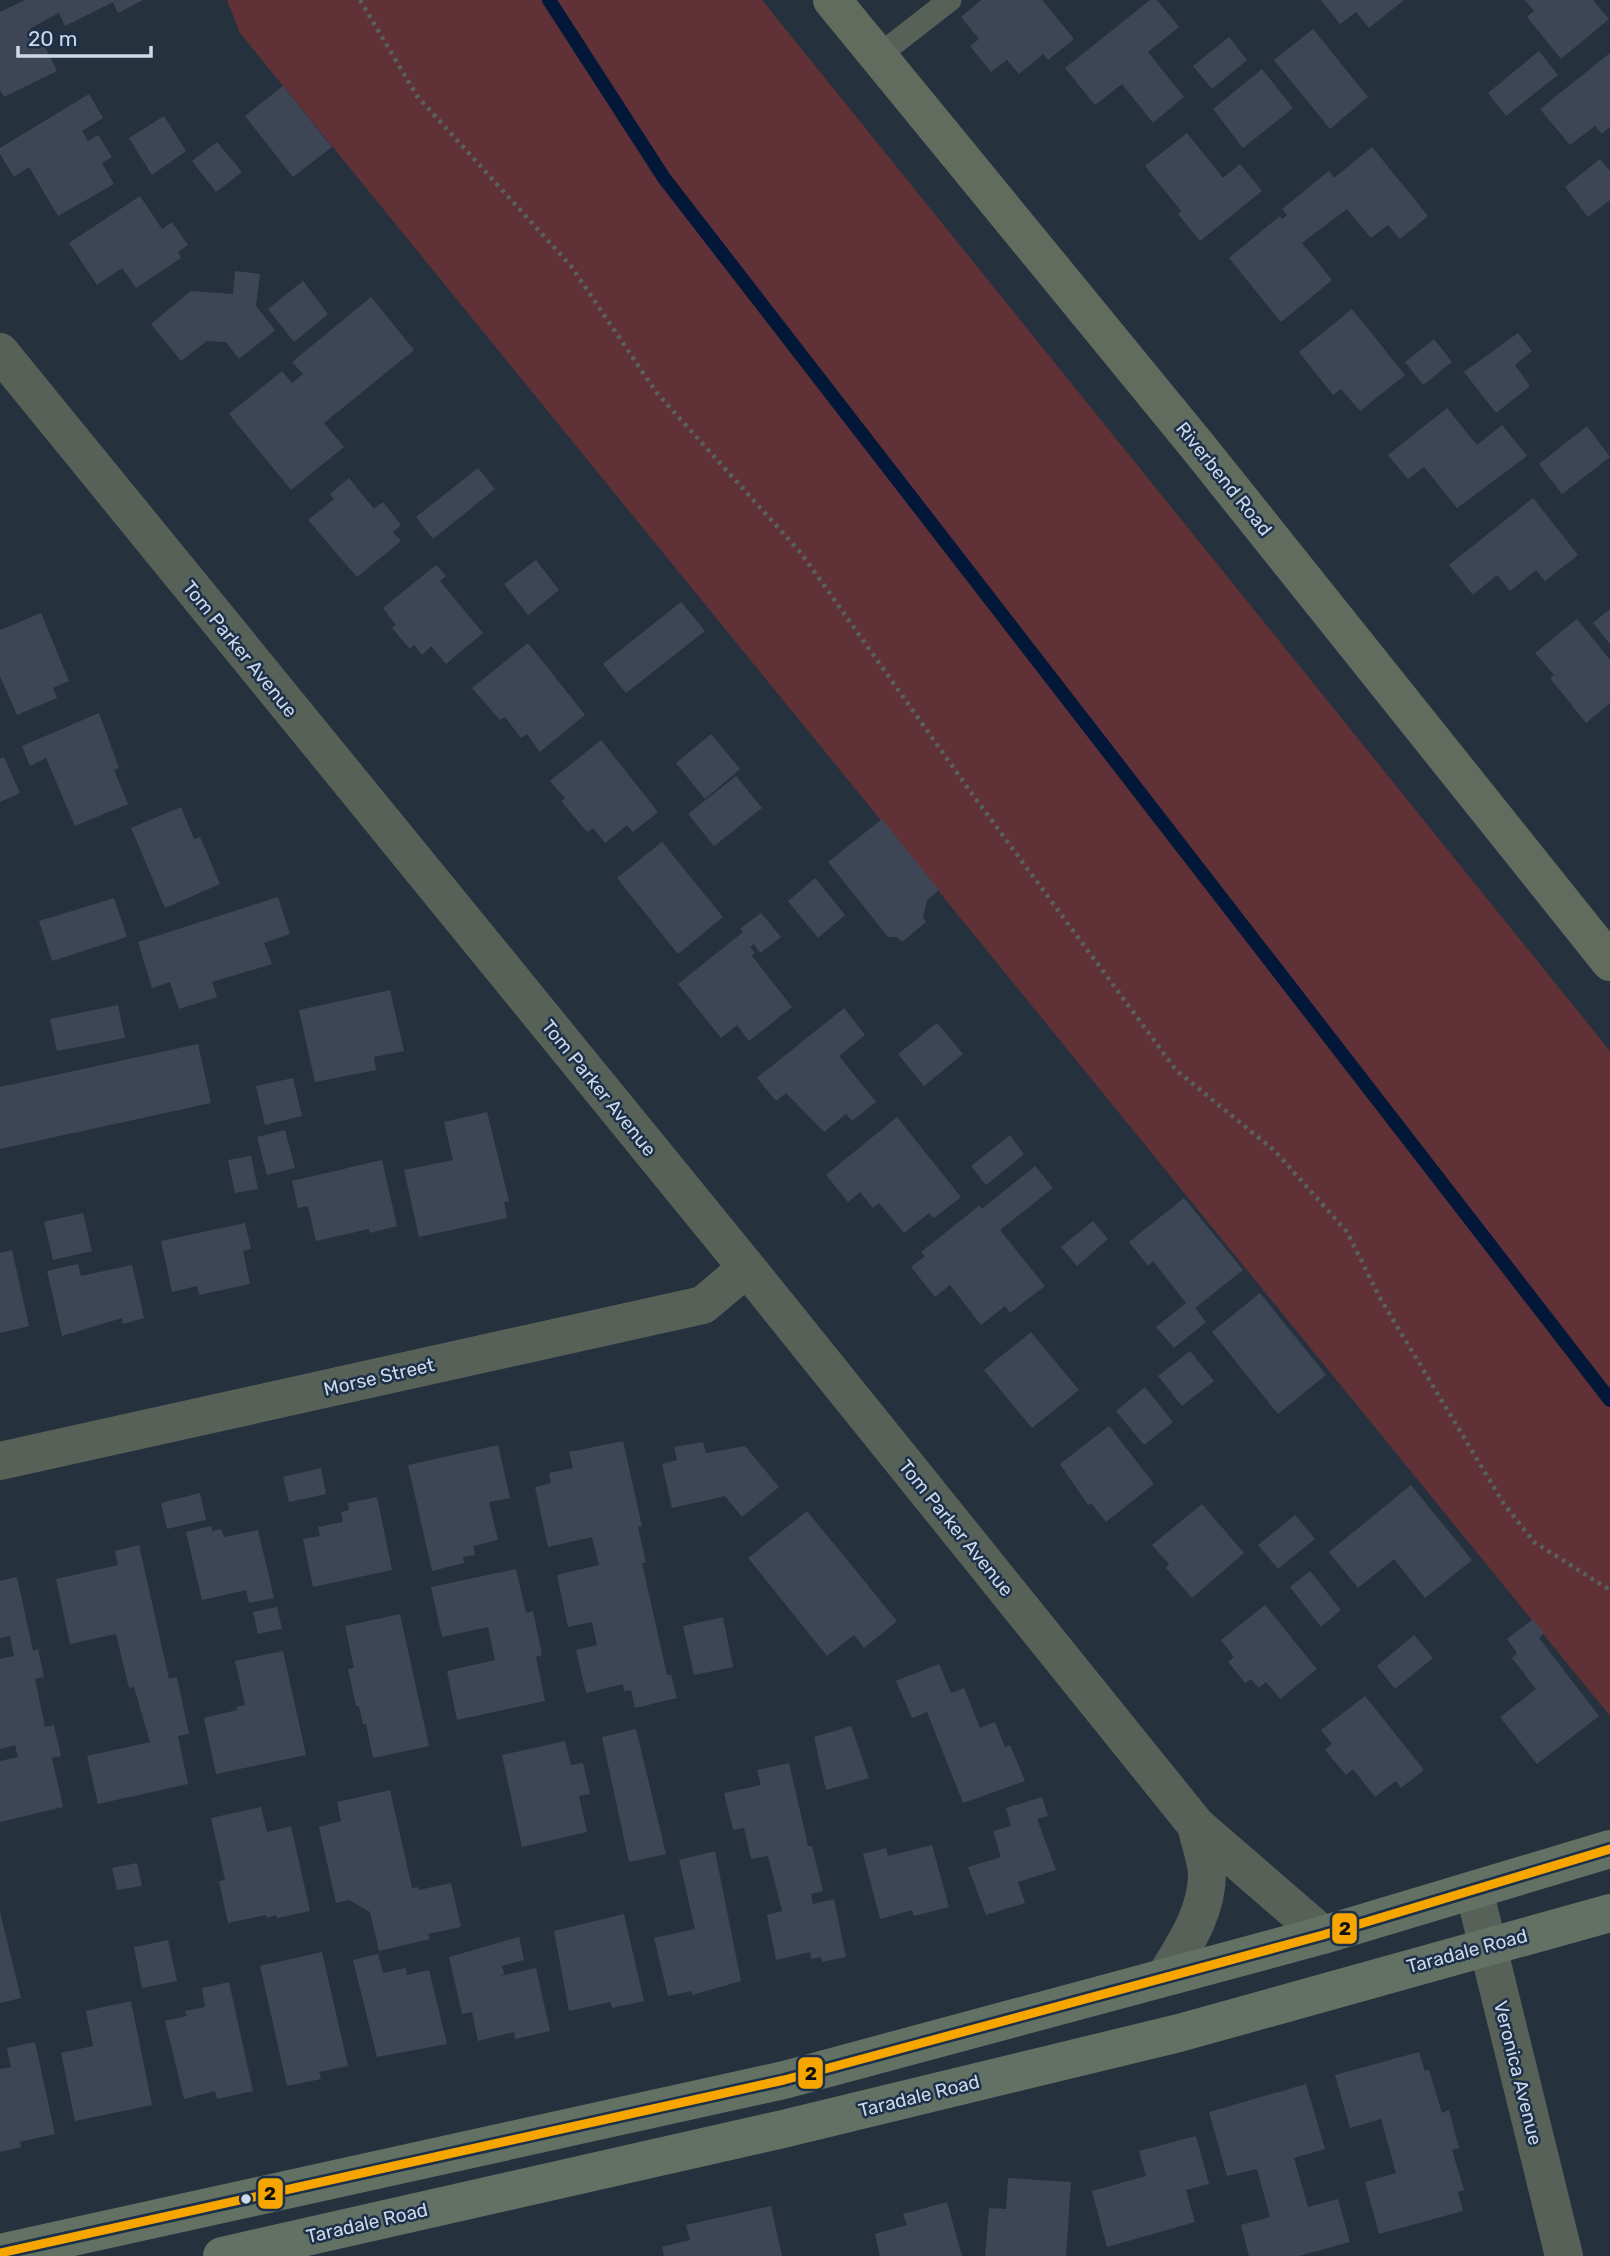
<svg xmlns="http://www.w3.org/2000/svg" width="1610" height="2256" font-family="Rubik,sans-serif">
	<style>
		.green { fill: #613138 }
		.lines { fill: none; stroke-linecap: round; stroke-linejoin: round }
		.stream { stroke: #031839; stroke-width: 14 }
		.building { fill: #3e4655 }
		.path { stroke: #58615e; stroke-width: 4.5; stroke-dasharray: 3.5 5; stroke-linecap: butt }
		.lane { stroke: #576157; stroke-width: 23 }
		.street { stroke: #576157; stroke-width: 38 }
		.secondary { stroke: #616c5f; stroke-width: 38 }
		.highway { stroke: #627163; stroke-width: 38 }
		.bus-1-casing { stroke: #1c3049; stroke-width: 14 }
		.bus-1 { stroke: #f7a600; stroke-width: 9 }
		.bus-dot { fill: #cdd9e9; stroke: #1c3049; stroke-width: 2.5 }
		.labels { text-anchor: middle; dominant-baseline: central; stroke-width: 5; stroke-linejoin: round; paint-order: stroke }
		.street-label { font-size: 19px; fill: #cdd9e9; stroke: #1c3049 }
		.line-badge { stroke: #1c3049; stroke-width: 2.5 }
		.pale-badge-label { font-size: 19px; text-anchor: middle; font-weight: bold; fill: #111 }
	</style>
	<rect width="100%" height="100%" fill="#26313e"/>
	<path class="green" d="M227 0H762L1610 1051V1716L240 33Z"/>
	<g class="lines">
		<path class="stream" d="M549 0 664 178 1610 1400"/>
	</g>
	<path class="building" d="M25 0H143L118 13 113 2 65 26 59 13 31 28 40 44 43 42 57 71 4 97 0 90V12Z
		M981 0H1042L1074 39 1048 60 1043 54 1019 74 1007 60 991 72 970 46 979 39 961 17Z
		M1150 0H1157L1179 27 1148 52 1184 97 1153 123 1122 84 1095 105 1065 68Z
		M1321 0H1404L1369 28 1356 12 1340 24Z
		M1525 0H1593L1609 19 1561 59 1527 17 1534 11Z
		M1313 29 1368 97 1330 129 1274 60Z
		M1229 37 1247 60 1212 89 1193 66Z
		M1539 51 1558 75 1506 116 1488 93Z
		M1610 53V127L1602 134 1595 126 1570 145 1540 109Z
		M1262 69 1293 108 1243 148 1213 109Z
		M283 86 332 147 293 177 245 116Z
		M89 94 103 118 82 131 88 141 98 135 112 157 102 163 114 184 58 216 29 167 14 177 0 154V148Z
		M164 116 186 151 152 175 129 138Z
		M1187 133 1223 178 1240 164 1262 191 1200 241 1178 214 1181 211 1145 166Z
		M217 142 242 172 216 192 192 161Z
		M1372 147 1428 216 1400 239 1388 225 1371 238 1347 209 1302 243 1332 280 1281 322 1229 258 1280 216 1282 219 1287 215 1282 209 1329 171 1334 178Z
		M1600 159 1610 171V200L1588 217 1565 187Z
		M140 196 162 229 172 222 188 245 178 252 181 258 136 288 122 268 97 285 69 243Z
		M235 271 260 274 256 306 275 330 239 359 226 342 207 341 181 361 151 324 191 291 233 294Z
		M303 281 328 314 294 342 268 309Z
		M371 297 414 350 324 423 344 447 291 490 229 414 282 371 292 383 303 374 292 362Z
		M1352 309 1405 375 1360 411 1341 389 1333 395 1299 352Z
		M1518 333 1532 351 1515 365 1530 386 1496 413 1464 372Z
		M1434 339 1452 362 1423 385 1405 362Z
		M1447 408 1477 445 1502 425 1527 456 1457 508 1424 467 1408 479 1388 455Z
		M1587 426 1610 457 1562 494 1539 464Z
		M478 468 495 489 433 539 416 517Z
		M349 478 374 509 383 502 401 525 393 532 401 541 357 577 308 520 334 499 330 494Z
		M1533 498 1578 555 1545 581 1536 570 1510 591 1497 575 1473 595 1449 565Z
		M536 560 559 590 528 615 504 584Z
		M436 565 446 576 440 581 483 633 446 664 431 646 422 655 414 645 410 649 392 628 396 625 383 608Z
		M681 602 705 631 626 693 603 664Z
		M1610 609V644L1593 623Z
		M41 613 69 681 53 688 57 698 17 715 0 676V630Z
		M1577 619 1610 660V703L1586 723 1550 678 1554 675 1535 653Z
		M528 643 585 715 540 752 527 734 521 738 505 717 500 720 472 688Z
		M99 713 119 768 114 770 128 804 75 826 46 758 30 766 22 746Z
		M711 734 740 769 705 799 676 763Z
		M601 740 658 812 633 832 627 825 605 843 593 828 587 832 561 801 565 798 550 781Z
		M4 757 20 793 0 802V759Z
		M736 776 762 808 714 846 688 814Z
		M181 807 194 839 200 837 220 884 165 908 131 828Z
		M882 819 939 890 927 900 923 918 926 922 902 942 897 937H888L828 862Z
		M662 842 723 917 678 954 617 878Z
		M815 878 845 915 818 938 788 901Z
		M278 897 290 934 264 943 272 964 212 982 217 997 179 1009 170 982 152 988 138 942Z
		M114 898 127 937 52 961 39 921Z
		M761 913 781 937 760 953 754 944 750 947 755 953 752 956 792 1007 749 1041 737 1025 721 1038 678 984 743 932 740 929Z
		M390 990 404 1051 374 1057 376 1070 315 1082 299 1010Z
		M118 1005 125 1038 57 1051 50 1019Z
		M844 1008 865 1035 839 1056 876 1102 852 1121 846 1114 824 1132 786 1093 776 1101 757 1078Z
		M937 1023 963 1054 924 1086 898 1054Z
		M198 1044 211 1103 0 1149V1087Z
		M293 1078 302 1116 265 1125 256 1086Z
		M487 1112 509 1201 504 1202 507 1218 419 1237 404 1170 453 1160 444 1122Z
		M897 1117 961 1197 934 1218 929 1213 904 1233 879 1203 873 1208 860 1192 848 1202 826 1175Z
		M285 1130 295 1168 267 1175 257 1137Z
		M1010 1135 1024 1154 986 1185 971 1166Z
		M251 1156 258 1189 235 1193 228 1160Z
		M382 1160 397 1226 370 1233 369 1229 316 1241 308 1206 298 1208 292 1181Z
		M1035 1166 1053 1188 1000 1230 1045 1286 1010 1313 1005 1306 981 1325 950 1285 935 1297 911 1267 925 1256 921 1252 979 1206 982 1209Z
		M1184 1198 1243 1270 1195 1308 1206 1322 1174 1348 1156 1327 1186 1303 1153 1261 1148 1266 1129 1242Z
		M83 1213 92 1251 53 1260 44 1222Z
		M1093 1221 1108 1239 1077 1266 1061 1247Z
		M245 1223 251 1249 243 1251 250 1284 199 1295 197 1286 172 1292 161 1241Z
		M12 1250 29 1326 0 1333V1253Z
		M78 1264 81 1276 132 1265 144 1318 123 1324 122 1318 62 1336 47 1271Z
		M1260 1293 1326 1375 1278 1414 1212 1332Z
		M1031 1332 1079 1390 1032 1428 984 1370Z
		M1190 1351 1214 1381 1182 1406 1158 1376Z
		M1145 1387 1173 1422 1144 1445 1116 1411Z
		M1109 1426 1154 1484 1106 1522 1091 1503 1088 1505 1060 1464Z
		M623 1441 642 1526 638 1527 646 1563H642L667 1675H671L677 1698 635 1708 631 1690 624 1691 623 1684 586 1693 576 1650 597 1645 592 1622 568 1627 557 1575 599 1565 592 1537 548 1547 535 1487 551 1483 549 1473 573 1468 569 1452Z
		M703 1442 706 1453 745 1446 779 1487 742 1517 725 1496 672 1508 662 1464 677 1460 674 1447Z
		M498 1445 510 1498 489 1502 498 1540 473 1546 475 1555 463 1557 464 1563 432 1571 408 1465Z
		M321 1468 326 1494 289 1502 283 1477Z
		M1411 1485 1472 1560 1425 1598 1394 1559 1358 1588 1329 1552Z
		M200 1493 206 1520 167 1529 161 1503Z
		M377 1497 392 1570 313 1587 303 1539 320 1536 318 1527 343 1522 341 1512 349 1510 348 1503Z
		M1202 1504 1244 1553 1192 1598 1166 1568 1169 1564 1152 1545Z
		M807 1511 897 1621 864 1648 854 1635 827 1656 748 1558Z
		M1295 1515 1315 1539 1278 1569 1258 1545Z
		M211 1526 212 1531 221 1529 224 1537 258 1530 274 1598 249 1603 246 1590 202 1600 186 1532Z
		M139 1545 169 1679 177 1677 189 1734 178 1736 188 1784 98 1804 87 1756 150 1742 134 1687 129 1688 116 1634 70 1644 56 1579 118 1565 115 1551Z
		M516 1569 526 1613 533 1611 542 1655 536 1657 545 1701 457 1720 447 1671 495 1660 488 1627 442 1637 431 1587Z
		M1310 1571 1341 1610 1321 1627 1290 1587Z
		M17 1577 33 1651 38 1649 44 1677 35 1679 45 1727 54 1725 61 1756 52 1758 63 1807 0 1822V1761L18 1757 15 1745 0 1749V1659L14 1656 10 1636 0 1638V1581Z
		M1265 1605 1317 1669 1280 1699 1266 1682 1259 1688 1251 1679 1245 1683 1228 1662 1234 1657 1221 1640Z
		M277 1607 282 1629 258 1634 253 1612Z
		M400 1614 429 1746 373 1758 366 1724H363L359 1706H356L348 1669 354 1668 345 1626Z
		M723 1617 733 1667 694 1675 683 1626Z
		M1533 1619 1544 1633 1539 1638 1599 1716 1537 1764 1500 1717 1536 1689 1512 1658 1517 1653 1507 1639Z
		M1414 1635 1433 1658 1395 1689 1377 1666Z
		M283 1651 306 1755 216 1774 204 1718 237 1710 236 1707 245 1705 235 1661Z
		M939 1664 951 1693 964 1688 980 1728 995 1722 1005 1747 1010 1745 1025 1781 963 1803 927 1712 912 1718 896 1681Z
		M1365 1696 1424 1770 1401 1788 1396 1781 1375 1797 1353 1769 1346 1775 1325 1750 1332 1744 1321 1730Z
		M851 1726 869 1778 826 1790 814 1737Z
		M636 1729 666 1854 629 1862 602 1737Z
		M565 1741 571 1765 583 1763 590 1794 579 1796 587 1832 522 1847 502 1755Z
		M789 1763 808 1846H812L823 1891 811 1894 813 1904 834 1899 846 1957 822 1962 821 1957 811 1959 810 1952 776 1960 767 1915 782 1911 768 1856 751 1859 744 1828 733 1830 724 1793 761 1785 757 1770Z
		M390 1790 412 1888 418 1887 419 1890 451 1883 461 1927 428 1934 430 1939 379 1951 370 1912 349 1900 336 1903 319 1827 341 1821 337 1802Z
		M1042 1797 1048 1816 1037 1819 1056 1870 1018 1882 1025 1903 986 1915 968 1867 1001 1857 993 1831 1011 1826 1006 1808Z
		M261 1807 267 1832 291 1826 310 1911 277 1918 276 1915 266 1918V1915L228 1923 219 1881 225 1880 211 1818Z
		M932 1845 949 1907 914 1916 912 1910 880 1919 863 1854 886 1848 888 1856Z
		M715 1851 741 1981 692 1995V1991L668 1996 654 1938 695 1929 679 1860Z
		M137 1863 142 1886 117 1890 112 1868Z
		M0 1912 21 1998 0 2003Z
		M624 1914 644 2001 612 2008 610 2002 569 2011 554 1931Z
		M519 1937 524 1960 502 1966 504 1974 500 1976 536 1968 550 2031 515 2039 514 2032 478 2041 472 2012 462 2014 449 1957Z
		M168 1940 177 1981 142 1988 134 1947Z
		M322 1952 348 2066 319 2072 321 2079 287 2086 260 1966Z
		M378 1954 383 1973 406 1968 407 1975 429 1970 447 2044 377 2057 353 1960Z
		M229 1982 253 2091 217 2099 215 2091 184 2099 165 2021 187 2016 185 2011 205 2007 202 1988Z
		M131 2001 152 2105 75 2121 61 2053 93 2046 86 2011Z
		M35 2042 55 2134 20 2142 21 2147 0 2152V2069L11 2067 7 2048Z
		M1419 2052 1425 2071 1429 2070 1442 2113 1449 2110 1459 2148 1452 2150 1464 2190 1458 2192 1463 2211 1379 2234 1365 2182 1396 2173 1381 2119 1350 2128 1335 2075Z
		M1306 2084 1325 2149 1294 2158 1308 2207 1338 2199 1350 2242 1299 2256H1249L1241 2225 1270 2217 1257 2169 1227 2176 1209 2112Z
		M1196 2136 1209 2184 1186 2190 1195 2222 1107 2247 1092 2191 1146 2176 1139 2151Z
		M1008 2178 1071 2182 1066 2256H985L989 2208 1006 2209Z
		M947 2202 962 2256H880L875 2234 907 2225 903 2214Z
		M771 2206 782 2256H664L662 2247 690 2240 686 2225Z"/>
	<g class="lines">
		<path class="path" d="M360 0 417 96 571 266 656 392 801 553 970 791 1176 1070 1275 1151 1347 1232 1380 1298 1504 1504 1534 1542 1610 1590"/>
		<path class="lane" d="M878 56 950 0"/>
		<path class="street" d="M0 352 747 1268 1196 1825 1323 1935
			M0 1461 703 1305 747 1268
			M1474 1890 1564 2256
			M1165 1977C1185 1944 1207 1913 1207 1873 1206 1858 1199 1840 1196 1825"/>
		<path class="secondary" d="M832 0 1199 448 1610 962"/>
		<path class="highway" d="M0 2253 784 2080 1323 1935 1610 1849
			M222 2256 783 2129 1179 2033 1610 1913"/>
		<defs>
			<path id="bus-1" d="M0 2253 784 2080 1323 1935 1610 1849"/>
		</defs>
		<use href="#bus-1" class="bus-1-casing"/>
		<use href="#bus-1" class="bus-1"/>
	</g>
	<circle class="bus-dot" cx="246" cy="2199" r="6"/>
	<g class="labels">
		<g class="street-label">
			<text transform="translate(1224 479) rotate(51)">Riverbend Road</text>
			<text transform="translate(240 649) rotate(51)">Tom Parker Avenue</text>
			<text transform="translate(599 1088) rotate(51)">Tom Parker Avenue</text>
			<text transform="translate(379 1377) rotate(-13)">Morse Street</text>
			<text transform="translate(956 1528) rotate(51)">Tom Parker Avenue</text>
			<text transform="translate(1467 1951) rotate(-15)">Taradale Road</text>
			<text transform="translate(1518 2073) rotate(76)">Veronica Avenue</text>
			<text transform="translate(919 2096) rotate(-14)">Taradale Road</text>
			<text transform="translate(367 2223) rotate(-13)">Taradale Road</text>
		</g>
	</g>
	<g class="line-badge">
		<rect x="1331" y="1912" width="27" height="33" rx="7" fill="#f7a600"/>
		<rect x="797" y="2056" width="27" height="34" rx="7" fill="#f7a600"/>
		<rect x="257" y="2177" width="27" height="33" rx="7" fill="#f7a600"/>
	</g>
	<g class="pale-badge-label">
		<text x="1345" y="1935">2</text>
		<text x="811" y="2080">2</text>
		<text x="270" y="2200">2</text>
	</g>
	<path d="M18 46v10h133v-10" fill="none" stroke="#cdd9e9" stroke-width="3.5"/>
	<text x="28" y="46" font-size="21" fill="#cdd9e9" stroke="#1c3049" stroke-width="5" paint-order="stroke">20 m</text>
</svg>
